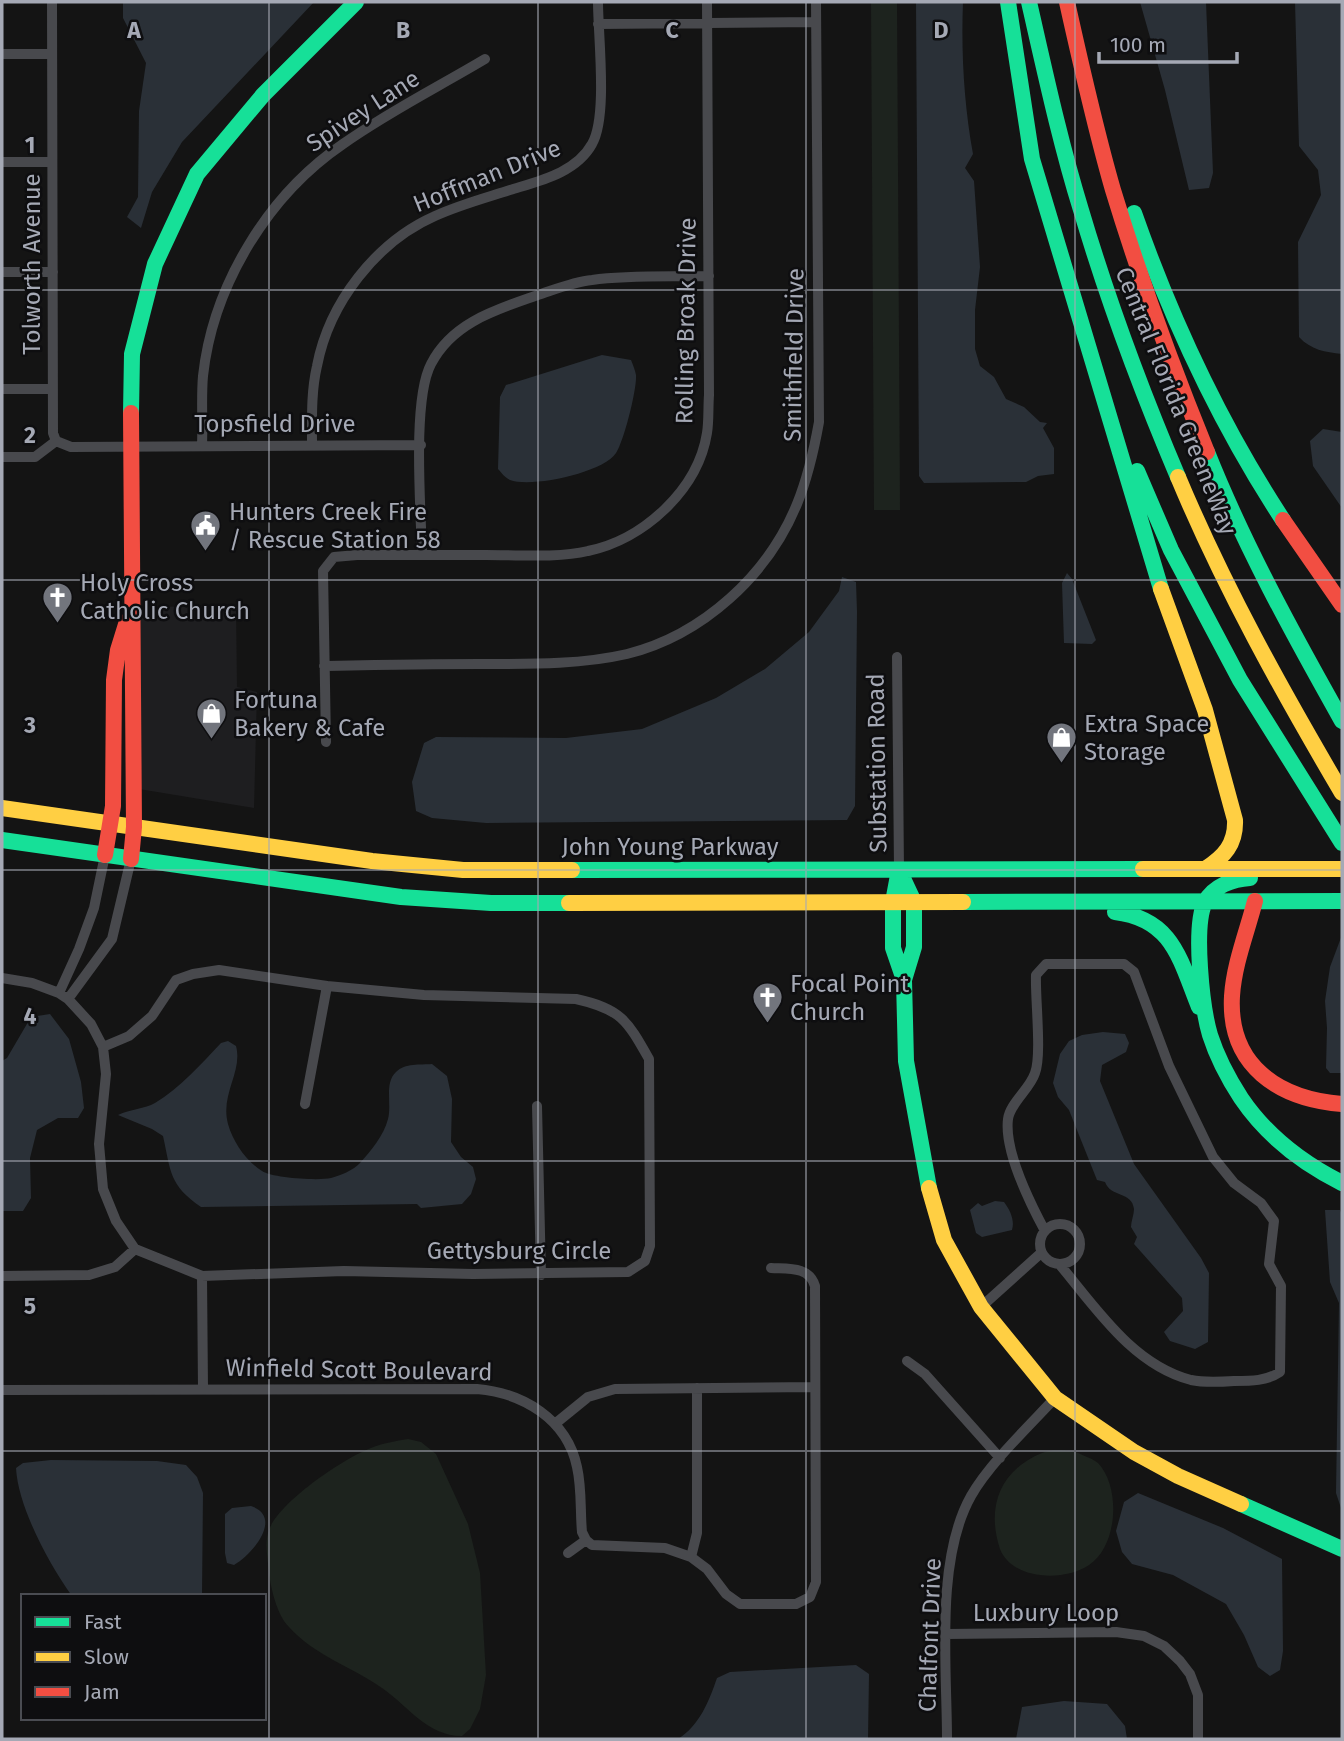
<svg xmlns="http://www.w3.org/2000/svg" width="1344" height="1741" font-family="'Fira Sans',sans-serif">
	<style>
		.built { fill: #1e1e20 }
		.green { fill: #1d231e }
		.water { fill: #2a3037 }
		.lines { fill: none; stroke-linecap: round; stroke-linejoin: round }
		.street { stroke: #48494d; stroke-width: 10 }
		.fast { stroke: #16e098; stroke-width: 16 }
		.slow { stroke: #ffcf43; stroke-width: 16 }
		.jam { stroke: #f24e42; stroke-width: 16 }
		.grid { fill: none; stroke: #a5a9b5; stroke-width: 2; stroke-opacity: 0.55 }
		.labels { text-anchor: middle; dominant-baseline: central; stroke-width: 5; stroke-linejoin: round; paint-order: stroke }
		.street-label { font-size: 24px; fill: #a5a9b5; stroke: #0e0e10 }
		.poi-label { font-size: 24px; fill: #a5a9b5; stroke: #0e0e10; text-anchor: start }
		.grid-label { font-size: 23px; text-anchor: middle; font-weight: bold; fill: #a5a9b5; stroke: #0e0e10; stroke-width: 5; stroke-linejoin: round; paint-order: stroke }
	</style>
	<rect width="100%" height="100%" fill="#141414"/>
	<path class="built" d="M236 606 237 687 257 692 254 808 139 789V607Z"/>
	<path class="green" d="M871 2H897L900 510H874Z
		M408 1439 421 1442 436 1454 468 1524 480 1573 486 1675 480 1709 470 1729 462 1736C427 1736 408 1706 382 1688 351 1666 315 1656 289 1627 277 1615 271 1589 269 1573 268 1559 264 1543 269 1530 279 1502 344 1458 371 1448 383 1443 396 1441 408 1439Z
		M1074 1451C1081 1455 1092 1458 1098 1463 1121 1487 1118 1546 1089 1565 1064 1582 1012 1580 1000 1549 986 1507 1000 1470 1042 1453 1051 1449 1064 1451 1074 1451Z"/>
	<path class="water" d="M123 2H314L182 142 152 192 141 228 127 217 138 197 139 111 146 63 123 18Z
		M916 2H963C961 53 964 104 973 154L965 168 974 181 980 267 975 310V349L980 366 994 377 1006 399 1024 407 1040 422 1047 423 1043 428 1054 448V474L1038 476 1026 482 924 483 919 476Z
		M1140 2H1206L1213 173 1209 188 1189 190 1165 90Z
		M1295 2H1342V354C1325 352 1311 350 1299 337L1298 242 1321 195 1318 170 1299 146Z
		M602 355 631 360C633 365 635 370 636 375 637 389 624 441 616 453 603 473 531 488 510 480 504 477 502 473 498 469L500 397 506 385Z
		M1323 429 1342 432V508L1313 466 1310 441Z
		M1067 573 1072 579 1096 640 1092 644 1064 643 1062 583Z
		M842 577 856 582 857 612 855 806 847 820 486 823 432 818 416 811 412 782 424 743 436 737 566 738 642 729 716 698 765 669 809 632 839 591Z
		M1342 935V1073H1330L1326 1068 1327 1028 1325 1001 1330 967Z
		M50 1014 69 1039 81 1082 84 1108 78 1118H58L37 1130 30 1158 31 1198 23 1211H2V1061L7 1058 31 1017Z
		M1103 1032 1125 1034 1129 1043 1126 1052 1102 1065 1100 1081 1134 1164 1201 1258 1209 1273 1208 1342 1195 1349 1170 1341 1164 1332 1183 1311 1182 1298 1134 1244 1137 1237 1131 1227C1131 1221 1134 1215 1134 1209 1132 1191 1111 1198 1105 1182L1097 1180 1069 1110 1058 1097 1053 1083 1060 1054 1069 1041 1082 1035Z
		M228 1041 236 1046C243 1072 220 1094 228 1124 233 1142 246 1161 262 1171 272 1178 319 1181 331 1178 339 1176 354 1170 360 1163 371 1151 384 1135 388 1119 392 1104 384 1083 396 1072 405 1063 420 1065 432 1064L447 1076 452 1099 451 1142 461 1157 473 1167 476 1179 471 1194 462 1204 421 1208 417 1204 201 1207C169 1185 171 1172 163 1136L152 1129 118 1115C130 1109 145 1109 155 1103 180 1088 201 1064 221 1043Z
		M995 1201 1004 1202C1010 1210 1015 1220 1012 1230L982 1237 976 1233 970 1210 978 1203 982 1206Z
		M1325 1210H1340L1342 1215V1511L1336 1493 1339 1303 1330 1282Z
		M51 1460 157 1461 186 1465 197 1477 203 1493 202 1596H72C49 1564 18 1507 16 1468L23 1463Z
		M1138 1493 1223 1528 1282 1559 1283 1651 1280 1670 1270 1676 1258 1667 1244 1635 1226 1604 1173 1575 1132 1564 1122 1552 1116 1531 1124 1502Z
		M251 1506C284 1517 252 1555 234 1565L227 1563 225 1553V1514L232 1508Z
		M856 1665 869 1674 868 1739H678C700 1725 709 1701 717 1678L730 1672Z
		M1064 1701 1107 1704 1125 1726 1127 1739H1016L1022 1707Z"/>
	<g class="lines">
		<path class="street" d="M52 2 53 433 56 441
			M598 24 816 22
			M2 54H51
			M2 162H52
			M2 272H53
			M2 389H53
			M56 441 71 447 421 445
			M202 445C203 422 201 398 203 376 213 285 268 195 343 144 388 112 438 87 485 59
			M312 445C312 418 311 392 317 366 329 303 376 242 435 216 459 205 485 198 510 190 539 181 576 173 592 144 608 117 598 36 598 2
			M2 457H35L56 441
			M422 555C421 510 412 400 431 364 452 323 495 310 535 296 554 290 572 282 592 280 630 275 671 277 709 276
			M897 657 899 870
			M324 666C376 665 427 664 479 664 529 664 579 665 627 654 703 635 768 575 797 504 808 477 814 450 819 422L816 2
			M326 742 323 571 334 557 357 555C400 555 443 555 486 555 517 555 559 558 588 551 643 540 698 490 707 433 709 421 708 408 709 395L707 2
			M2 978 32 983 59 993 68 999 91 1024 103 1047 106 1074 99 1144 103 1189 116 1221 135 1249 202 1276 344 1271 473 1274 628 1272 645 1261 650 1246 649 1059C627 1020 621 1009 576 999L424 995 327 986 219 970 193 974 176 980 152 1016 129 1036 103 1047
			M59 993 79 949 94 908 105 855
			M68 999 112 939 131 859
			M305 1104 327 986
			M537 1106 541 1275
			M1040 1244a20 20 0 1 1 40 0a20 20 0 1 1-40 0Z
			M1045 1231C1030 1203 1004 1151 1008 1119 1010 1103 1030 1089 1035 1073 1042 1055 1035 998 1036 975L1046 964H1124L1134 972 1169 1066 1213 1157 1234 1183 1261 1203 1274 1221 1269 1264 1281 1286 1280 1372C1267 1381 1251 1381 1234 1381 1220 1382 1205 1383 1191 1380 1133 1365 1096 1308 1060 1265
			M2 1276 89 1275 115 1267 135 1249
			M202 1276 203 1389
			M981 1307 1041 1253
			M907 1361 925 1374 1000 1458
			M2 1390 477 1389C523 1393 567 1419 577 1467 582 1489 580 1511 582 1532L586 1540 592 1545 665 1548 691 1557 707 1569 726 1594 740 1604H796L810 1597 816 1582 815 1286C809 1266 788 1269 771 1268
			M556 1423 588 1397 615 1389 815 1387
			M568 1553 586 1540
			M691 1557 697 1533V1388
			M946 1634 1116 1632 1144 1636 1164 1646 1180 1661 1190 1674 1198 1695V1739
			M947 1739C947 1667 935 1560 971 1496 989 1464 1030 1425 1055 1398"/>
		<path class="fast" d="M1008 2 1032 159 1161 589
			M1029 2C1045 72 1060 142 1081 210 1108 301 1141 390 1178 477
			M1134 213C1172 321 1220 424 1283 520
			M131 413 132 354 155 264 197 174 263 95 356 2
			M1207 452C1244 545 1293 634 1342 721
			M1137 471 1171 550 1240 680 1342 843
			M2 840 401 897 491 903H569
			M572 870 1143 869
			M899 870 893 902V948L904 980 906 1061 929 1188
			M899 870 914 902V947L904 980
			M1250 878C1233 879 1213 886 1205 902 1193 927 1202 1008 1210 1035 1217 1057 1228 1078 1241 1098 1266 1135 1302 1163 1342 1183
			M963 902 1342 901
			M1115 912C1173 919 1180 960 1199 1007
			M1241 1504 1342 1549"/>
		<path class="slow" d="M1178 477C1224 587 1282 691 1342 793
			M1161 589 1205 710 1235 820C1236 844 1224 857 1205 869
			M2 808 372 861 463 870H572
			M1143 869H1342
			M569 903 963 902
			M929 1188 944 1240 981 1307 1055 1398 1134 1452 1178 1476 1241 1504"/>
		<path class="jam" d="M1067 2C1081 65 1095 128 1113 190 1140 279 1172 366 1207 452
			M131 413 134 827 131 859
			M1283 520 1342 605
			M105 855 113 806 114 680 118 650 127 621
			M1255 901C1247 932 1234 964 1232 996 1228 1066 1279 1099 1342 1104"/>
	</g>
	<path class="grid" d="M269 2V1739M538 2V1739M806 2V1739M1075 2V1739M2 290H1342M2 580H1342M2 870H1342M2 1161H1342M2 1451H1342"/>
	<defs>
		<symbol id="civic-pin" viewBox="-11 -11 22 30"><path d="M0 17L-7.5 6A9.5 9.5 0 1 1 7.5 6Z" fill="#72757d" stroke="#0e0e10"/><path d="M-.6-6.5H3V-4.5H.6V-3L4-1V1h2V6H-6V1h2V-1L-.6-3ZM-1.2 2.5V6h2.4V2.5Z" fill="#fff"/></symbol>
		<symbol id="church-pin" viewBox="-11 -11 22 30"><path d="M0 17L-7.5 6A9.5 9.5 0 1 1 7.5 6Z" fill="#72757d" stroke="#0e0e10"/><path d="M-1.2-6h2.4v3.5h3.3v2.4h-3.3V6h-2.4V-.1h-3.3v-2.4h3.3Z" fill="#fff"/></symbol>
		<symbol id="shop-pin" viewBox="-11 -11 22 30"><path d="M0 17L-7.5 6A9.5 9.5 0 1 1 7.5 6Z" fill="#72757d" stroke="#0e0e10"/><path d="M-5-2.5h2.3a2.7 3.5 0 0 1 5.4 0H5L5.5 6h-11ZM-1.5-2.5h3a1.5 2.3 0 0 0-3 0Z" fill="#fff"/></symbol>
	</defs>
	<g fill-rule="evenodd">
		<use href="#civic-pin" x="188" y="508" width="35" height="47"/>
		<use href="#church-pin" x="40" y="580" width="35" height="47"/>
		<use href="#shop-pin" x="194" y="696" width="35" height="47"/>
		<use href="#shop-pin" x="1044" y="720" width="35" height="47"/>
		<use href="#church-pin" x="750" y="980" width="35" height="47"/>
	</g>
	<g class="labels">
		<g class="street-label">
			<text transform="translate(363 111) rotate(-33)">Spivey Lane</text>
			<text transform="translate(487 176) rotate(-22)">Hoffman Drive</text>
			<text transform="translate(32 264) rotate(-90)">Tolworth Avenue</text>
			<text transform="translate(686 321) rotate(-89)">Rolling Broak Drive</text>
			<text transform="translate(794 355) rotate(-89)">Smithfield Drive</text>
			<text transform="translate(1176 401) rotate(68)">Central Florida GreeneWay</text>
			<text x="275" y="424">Topsfield Drive</text>
			<text transform="translate(877 763) rotate(-91)">Substation Road</text>
			<text x="670" y="847">John Young Parkway</text>
			<text x="519" y="1251">Gettysburg Circle</text>
			<text transform="translate(359 1370) rotate(1)">Winfield Scott Boulevard</text>
			<text x="1046" y="1613">Luxbury Loop</text>
			<text transform="translate(930 1635) rotate(-88)">Chalfont Drive</text>
		</g>
		<g class="poi-label">
			<text x="229" y="512">Hunters Creek Fire<tspan x="229" dy="28">/ Rescue Station 58</tspan></text>
			<text x="80" y="583">Holy Cross<tspan x="80" dy="28">Catholic Church</tspan></text>
			<text x="234" y="700">Fortuna<tspan x="234" dy="28">Bakery &amp; Cafe</tspan></text>
			<text x="1084" y="724">Extra Space<tspan x="1084" dy="28">Storage</tspan></text>
			<text x="790" y="984">Focal Point<tspan x="790" dy="28">Church</tspan></text>
		</g>
	</g>
	<g class="grid-label">
		<text x="134" y="38">A</text>
		<text x="403" y="38">B</text>
		<text x="672" y="38">C</text>
		<text x="941" y="38">D</text>
		<text x="30" y="153">1</text>
		<text x="30" y="443">2</text>
		<text x="30" y="733">3</text>
		<text x="30" y="1024">4</text>
		<text x="30" y="1314">5</text>
	</g>
	<rect width="1344" height="1741" fill="none" stroke="#a5a9b5" stroke-width="7"/>
	<rect x="21" y="1594" width="245" height="126" fill="#0e0e10" stroke="#4a4c52" stroke-width="2"/>
	<rect x="35" y="1617" width="35" height="10" fill="#16e098" stroke="#4a4c52" stroke-width="2"/>
	<text x="84" y="1629" font-size="21" fill="#a5a9b5">Fast</text>
	<rect x="35" y="1652" width="35" height="10" fill="#ffcf43" stroke="#4a4c52" stroke-width="2"/>
	<text x="84" y="1664" font-size="21" fill="#a5a9b5">Slow</text>
	<rect x="35" y="1687" width="35" height="10" fill="#f24e42" stroke="#4a4c52" stroke-width="2"/>
	<text x="84" y="1699" font-size="21" fill="#a5a9b5">Jam</text>
	<path d="M1099 52v10h138v-10" fill="none" stroke="#a5a9b5" stroke-width="3.5"/>
	<text x="1110" y="52" font-size="21" fill="#a5a9b5" stroke="#0e0e10" stroke-width="5" paint-order="stroke">100 m</text>
</svg>
